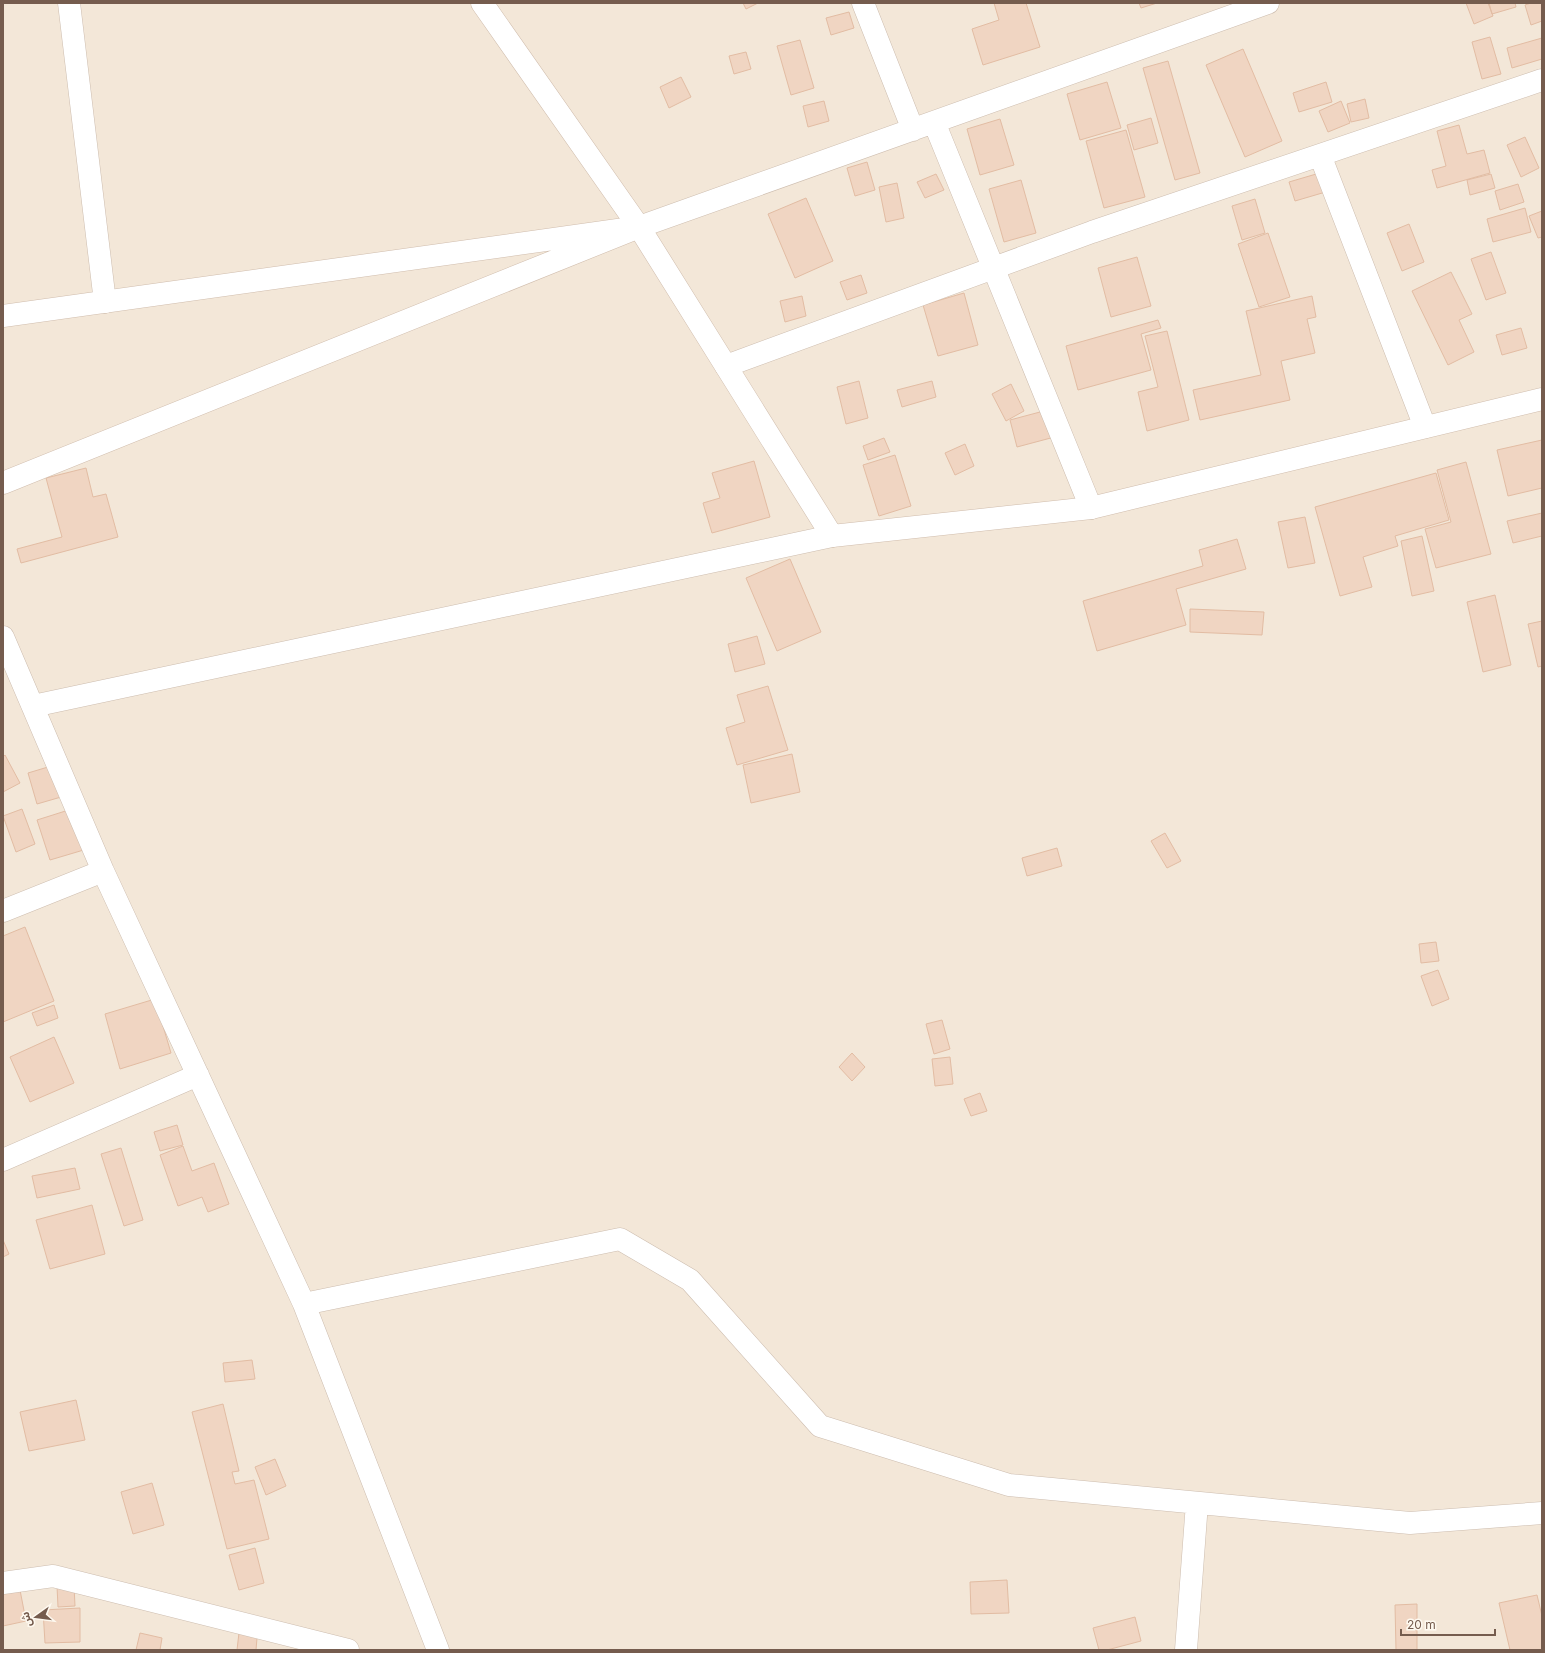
<svg xmlns="http://www.w3.org/2000/svg" width="1545" height="1653" font-family="Inter,'Noto Sans Arabic',sans-serif">
	<style>
		.residential { fill: #f3e7d8 }
		.building { fill: #f0d5c2; stroke: #e2bca3 }
		.lines { fill: none; stroke-linecap: round; stroke-linejoin: round }
		.street-casing { stroke: #cdbdaf; stroke-width: 23 }
		.secondary-casing { stroke: #d0bdad; stroke-width: 23 }
		.street { stroke: #fff; stroke-width: 22 }
		.secondary { stroke: #fff; stroke-width: 22 }
	</style>
	<rect width="100%" height="100%" fill="#fcf5e9"/>
	<path class="residential" d="M3 3H1542V1650H3Z"/>
	<path class="building" d="M743 3H758L746 9Z
		M994 3H1026L1040 47 983 65 972 29 999 20Z
		M1139 3H1157L1141 8Z
		M1466 3H1488L1493 16 1474 24Z
		M1489 3H1515L1516 7 1492 14Z
		M1531 3H1542V21L1531 25 1525 5Z
		M849 12 854 28 831 35 826 18Z
		M1490 37 1501 74 1482 79 1472 42Z
		M1542 38V59L1512 68 1507 48Z
		M800 40 814 88 791 95 777 46Z
		M1243 49 1282 141 1245 157 1206 65Z
		M746 52 751 69 734 74 729 56Z
		M1168 61 1200 173 1175 180 1143 68Z
		M681 77 691 97 669 108 660 87Z
		M1107 82 1121 128 1080 140 1067 94Z
		M1326 82 1332 102 1299 112 1293 93Z
		M1365 99 1369 118 1351 122 1347 104Z
		M824 101 829 121 808 127 803 106Z
		M1341 101 1350 123 1328 132 1319 111Z
		M1151 118 1158 143 1134 150 1127 125Z
		M1000 119 1014 165 980 175 967 129Z
		M1459 125 1467 154 1484 150 1490 173 1437 188 1432 170 1446 166 1437 131Z
		M1126 130 1145 197 1104 208 1086 141Z
		M1525 137 1539 168 1521 177 1507 145Z
		M867 162 875 190 855 196 847 168Z
		M1323 172 1329 191 1295 201 1289 182Z
		M936 174 944 190 925 198 917 182Z
		M1491 174 1495 188 1470 195 1467 180Z
		M1021 180 1036 233 1004 242 989 189Z
		M897 183 904 218 886 222 879 187Z
		M1518 184 1524 202 1500 210 1495 191Z
		M806 198 833 261 795 278 768 214Z
		M1255 199 1265 233 1242 240 1232 206Z
		M1525 208 1531 232 1493 242 1487 219Z
		M1542 211V237L1538 238 1529 216Z
		M1409 224 1424 262 1402 271 1387 233Z
		M1268 233 1290 297 1259 307 1238 244Z
		M1491 252 1506 293 1486 300 1471 259Z
		M1137 257 1151 306 1111 317 1098 268Z
		M1451 272 1472 314 1459 320 1474 352 1448 365 1412 291Z
		M861 275 867 293 847 300 840 282Z
		M964 293 978 345 938 356 923 305Z
		M802 296 806 316 785 322 780 301Z
		M1312 296 1316 317 1307 319 1315 353 1281 361 1290 400 1200 420 1193 390 1261 375 1246 311Z
		M1158 320 1161 328 1141 334 1151 370 1078 390 1066 346Z
		M1521 328 1527 348 1502 355 1496 335Z
		M1167 331 1189 420 1147 431 1138 392 1158 387 1145 336Z
		M859 381 868 418 846 424 837 387Z
		M932 381 936 397 902 407 897 390Z
		M1011 384 1024 411 1006 421 992 394Z
		M1055 408 1062 435 1017 447 1010 420Z
		M884 438 890 452 868 460 863 446Z
		M1542 440V488L1508 496 1497 450Z
		M965 444 974 466 955 475 945 453Z
		M895 455 911 506 879 516 863 465Z
		M754 461 770 517 712 533 703 503 720 498 712 473Z
		M1466 462 1491 554 1436 568 1425 529 1451 522 1437 470Z
		M86 468 93 497 106 494 118 537 21 563 17 549 62 537 46 478Z
		M1436 473 1449 520 1395 536 1398 546 1363 557 1372 587 1340 596 1315 507Z
		M1542 513V536L1513 543 1507 521Z
		M1305 517 1315 563 1288 568 1278 522Z
		M1422 536 1434 591 1412 596 1401 541Z
		M1237 539 1246 569 1176 589 1186 625 1097 651 1083 601 1203 566 1199 550Z
		M790 559 821 632 777 651 746 578Z
		M1495 595 1511 665 1483 672 1467 602Z
		M1190 609 1264 612 1262 635 1190 632Z
		M1542 621V666L1538 667 1528 624Z
		M757 636 765 664 735 672 728 644Z
		M768 686 788 750 737 765 726 728 745 722 737 695Z
		M792 754 800 792 751 803 743 765Z
		M5 755 20 783 3 792V757Z
		M58 764 68 795 37 804 28 773Z
		M75 808 87 849 50 860 37 820Z
		M22 809 35 844 16 852 3 816Z
		M1165 833 1181 861 1167 868 1151 841Z
		M1057 848 1062 866 1027 876 1022 858Z
		M25 927 54 1001 3 1022V936Z
		M1436 942 1439 961 1421 963 1419 944Z
		M1438 970 1449 999 1432 1006 1421 976Z
		M155 999 171 1053 120 1069 105 1014Z
		M54 1005 58 1018 37 1026 32 1013Z
		M942 1020 950 1049 934 1054 926 1024Z
		M54 1037 74 1083 30 1102 10 1057Z
		M852 1053 865 1067 852 1081 839 1067Z
		M950 1057 953 1084 935 1086 932 1059Z
		M980 1093 987 1111 971 1116 964 1099Z
		M177 1125 183 1145 160 1151 154 1132Z
		M183 1146 192 1171 214 1163 229 1204 208 1212 202 1197 178 1206 160 1155Z
		M121 1148 143 1220 124 1226 101 1154Z
		M75 1168 80 1189 37 1198 32 1176Z
		M92 1205 105 1254 50 1269 36 1220Z
		M3 1240 9 1254 3 1257Z
		M252 1360 255 1379 225 1382 223 1363Z
		M76 1400 85 1440 29 1451 20 1412Z
		M223 1404 239 1471 232 1472 235 1484 254 1480 269 1539 227 1549 192 1412Z
		M275 1459 286 1486 266 1495 255 1467Z
		M152 1483 164 1525 133 1534 121 1492Z
		M255 1548 264 1583 239 1590 229 1555Z
		M1007 1580 1009 1613 971 1614 970 1582Z
		M57 1586H74L75 1606 58 1607Z
		M20 1590 26 1621 3 1626V1593Z
		M1537 1595 1542 1616V1650H1510L1499 1603Z
		M1417 1604V1650H1396L1395 1605Z
		M80 1608V1642L45 1643 43 1610Z
		M1135 1617 1141 1641 1107 1650H1099L1093 1628Z
		M240 1624 258 1626 256 1650H237Z
		M140 1633 162 1638 160 1650H136Z"/>
	<g class="lines">
		<defs>
			<path id="street" d="M69 3 105 302
				M863 3 913 130
				M934 122 1091 508
				M1320 155 1425 427
				M639 227 1268 3
				M726 366 1092 232 1542 80
				M3 637 103 871 304 1304 438 1650
				M33 706 832 536
				M3 911 103 871
				M3 1160 198 1075
				M304 1304 620 1239 690 1280 820 1426 1009 1485 1410 1523 1542 1513
				M3 1583 53 1576 348 1650
				M1186 1650 1197 1503"/>
			<path id="secondary" d="M3 316 639 227 832 536 1091 508 1542 399
				M3 483 639 227 482 3"/>
		</defs>
		<use href="#street" class="street-casing"/>
		<use href="#secondary" class="secondary-casing"/>
		<use href="#street" class="street"/>
		<use href="#secondary" class="secondary"/>
	</g>
	<rect width="1545" height="1653" fill="none" stroke="#755c4e" stroke-width="8"/>
	<g transform="translate(36 1617) rotate(256)" stroke="#fef9f0" stroke-width="3" paint-order="stroke">
	<path d="M0-3L7 15L0 10L-7 15Z" fill="#755c4e"/>
	<text y="-6" font-size="11" font-weight="bold" text-anchor="middle" fill="#755c4e">ش</text>
	</g>
	<path d="M1401 1629v6h94v-6" fill="none" stroke="#755c4e" stroke-width="2"/>
	<text x="1407" y="1629" font-size="12" fill="#755c4e" stroke="#fef9f0" stroke-width="3" paint-order="stroke">20 m</text>
</svg>
